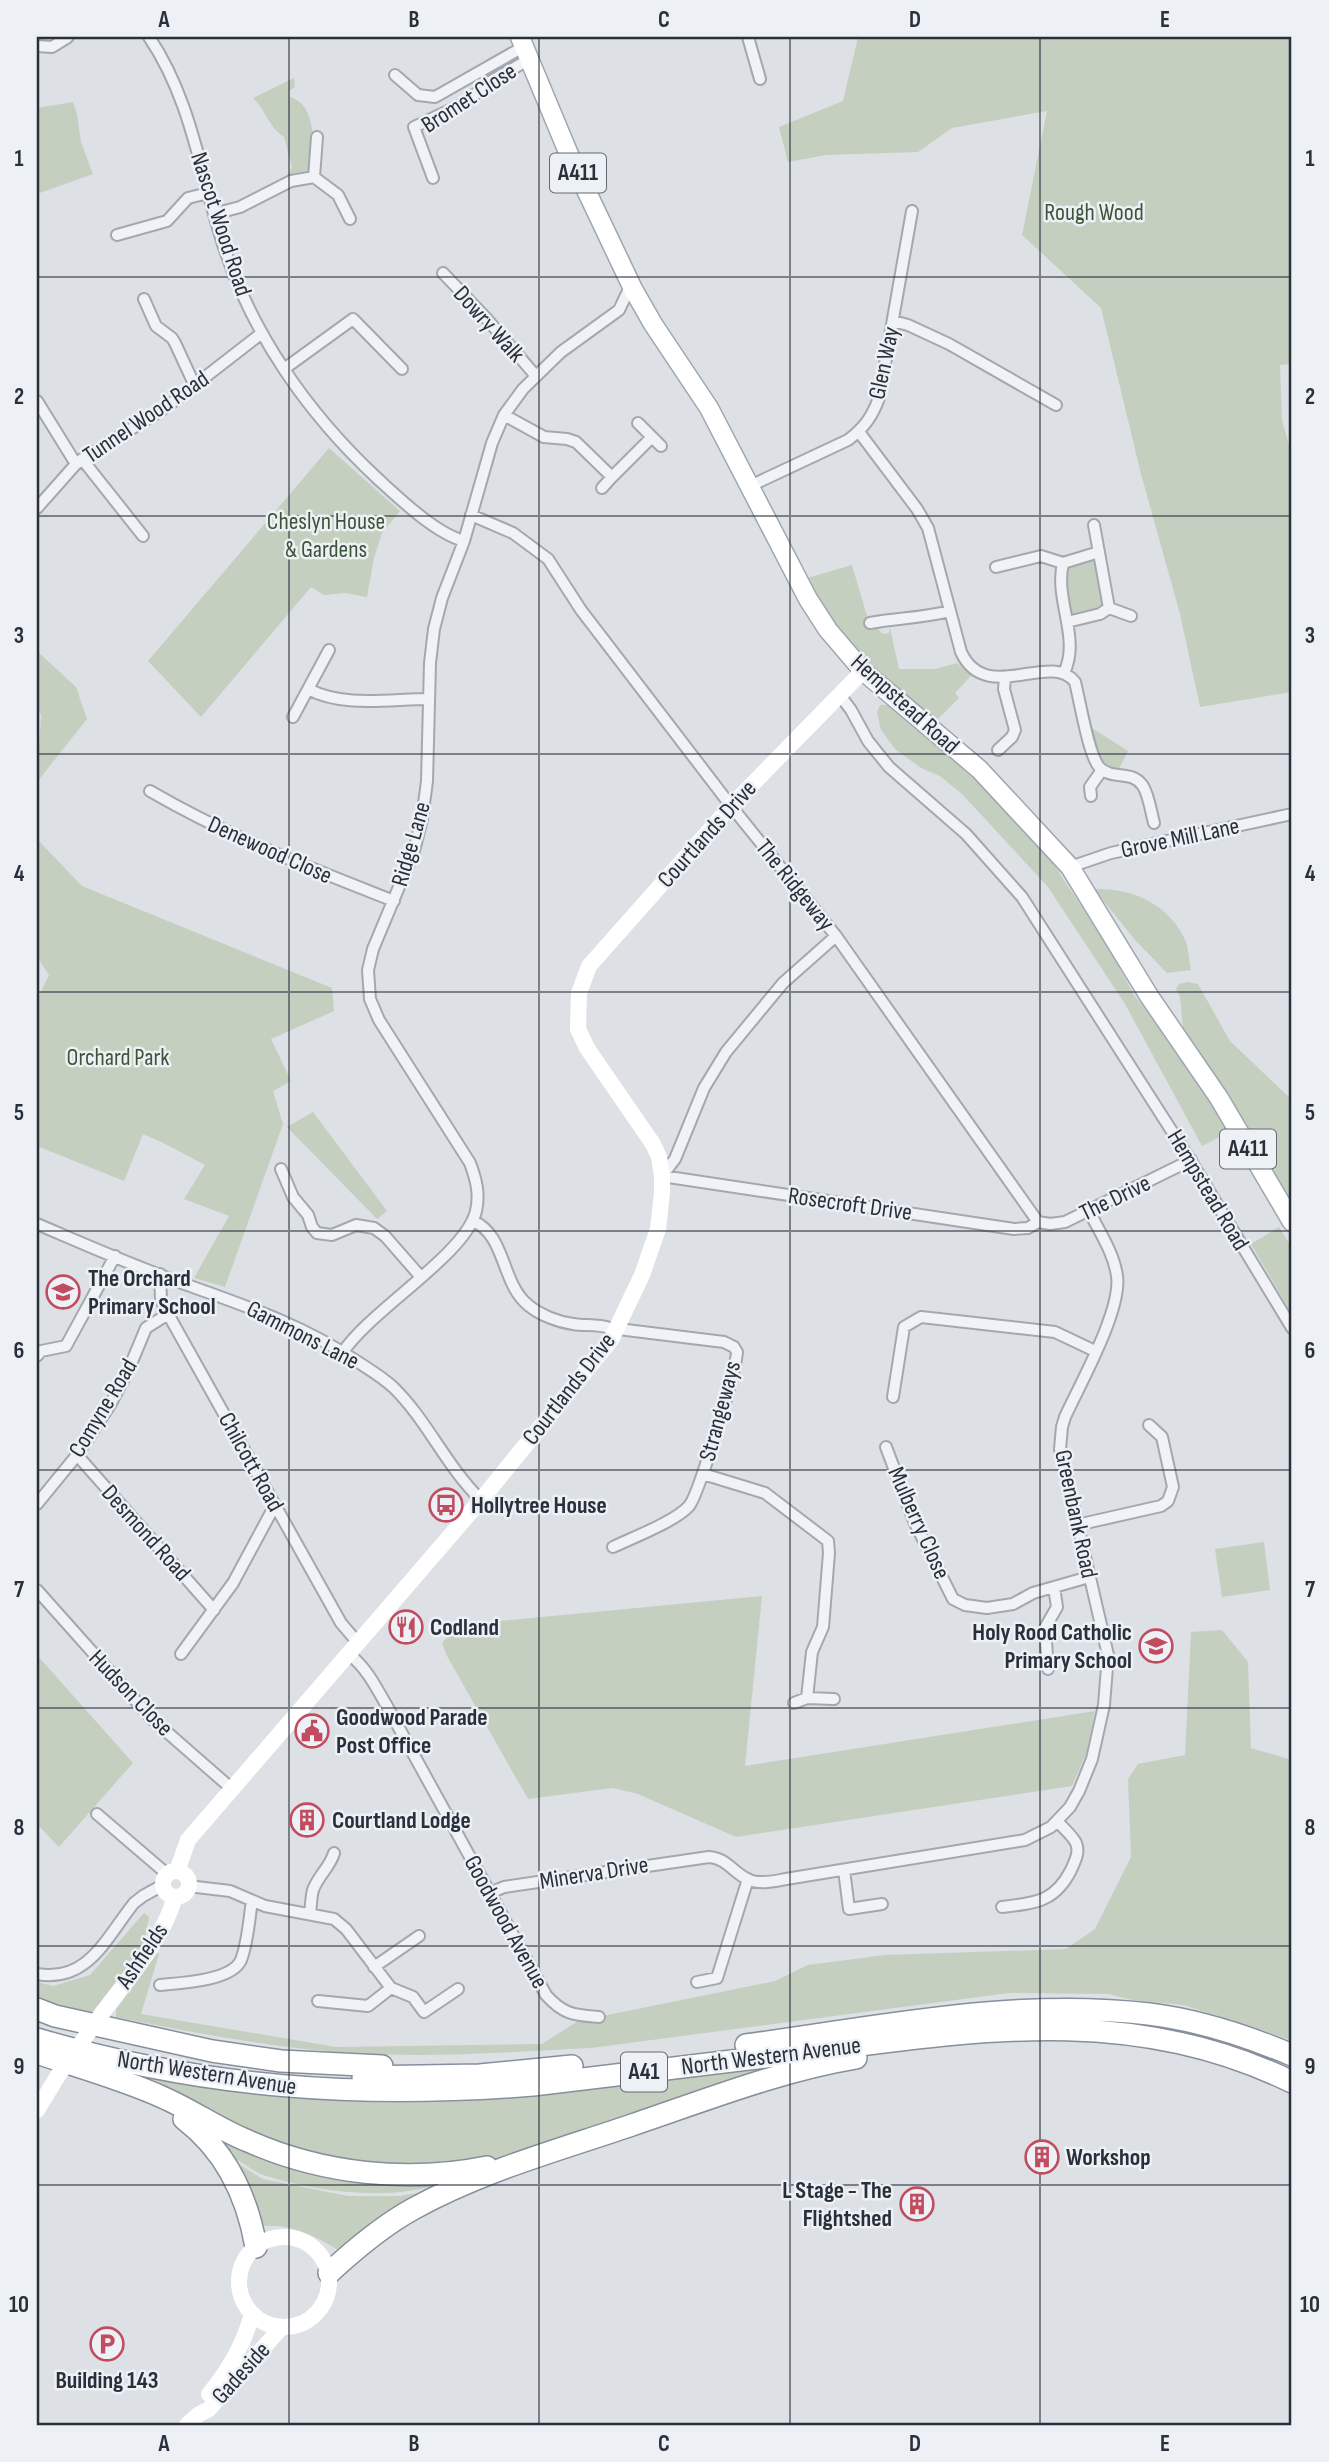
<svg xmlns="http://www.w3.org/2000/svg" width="1329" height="2462" font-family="'Sofia Sans Condensed',sans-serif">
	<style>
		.green { fill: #c4cfbf }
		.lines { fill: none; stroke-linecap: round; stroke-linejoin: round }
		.street-casing { stroke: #a3a8af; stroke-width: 14 }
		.primary-casing { stroke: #9ea6b0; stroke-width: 21 }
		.highway-casing { stroke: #868f9b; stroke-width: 24 }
		.street { stroke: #f0f2f5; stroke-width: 10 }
		.secondary { stroke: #fff; stroke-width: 16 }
		.primary { stroke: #fff; stroke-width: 18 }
		.highway { stroke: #fff; stroke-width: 21 }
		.secondary-bridge { stroke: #fff; stroke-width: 16 }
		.grid { fill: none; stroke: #28303b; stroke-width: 2; stroke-opacity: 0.55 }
		.labels { text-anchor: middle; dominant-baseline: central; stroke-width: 5; stroke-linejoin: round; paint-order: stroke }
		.shield { fill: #edf0f4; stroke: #636a72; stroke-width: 2 }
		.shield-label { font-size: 23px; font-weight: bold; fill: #28303b }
		.street-label { font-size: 24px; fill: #28303b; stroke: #edf0f4 }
		.park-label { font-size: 24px; fill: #3d5537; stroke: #edf0f4 }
		.poi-label { font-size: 24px; font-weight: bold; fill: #28303b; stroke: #edf0f4; text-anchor: start }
		.neatline { fill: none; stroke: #28303b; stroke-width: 2.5 }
		.grid-label { font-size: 23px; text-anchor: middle; font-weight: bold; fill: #28303b }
	</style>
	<rect width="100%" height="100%" fill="#dde1e6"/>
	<path class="green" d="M858 37H1292V364L1280 365 1282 420 1292 456V692L1200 707 1180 614 1141 474 1101 308 1022 235 1047 111 952 128 918 152 826 155 788 162 779 127 843 101Z
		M294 78 295 87 289 91 290 97C307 102 311 119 313 135 309 141 308 160 312 166L309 170 288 175 292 167 284 137C268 126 267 112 253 98Z
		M73 102 77 114 81 142 93 174 37 194V108Z
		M329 448 400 511 382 533 374 558 367 597 345 593 324 595 311 587 201 717 148 661Z
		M1095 559 1097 561 1103 604 1099 608 1072 613 1069 611 1065 572 1068 564Z
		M852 565 870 626 876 627 883 634 889 633 890 628 899 669H935L957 663 972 675 955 693 959 698 936 721 858 654 818 600 807 578Z
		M37 651 76 687 87 719 37 782 41 715 37 706Z
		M880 705H888L963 767 1018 819 1046 853 1106 943 1134 995 1179 1053 1231 1131 1202 1146 1125 1004 1048 887 962 794 940 776 921 768 895 749 881 730 877 712Z
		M1092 728 1128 751 1118 771C1095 764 1096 750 1092 728Z
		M37 839 82 886 332 988 334 1011 271 1039 291 1081 273 1091 283 1124 225 1287 194 1278 229 1216 184 1199 205 1165C184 1154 165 1143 143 1134L124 1181 37 1146V1000L49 975 37 957Z
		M1094 889C1133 888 1170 904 1186 942 1189 951 1189 962 1191 970L1167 973 1135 940Z
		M1187 982 1198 984 1230 1041 1292 1100V1206L1221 1084 1183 1028 1180 997 1176 989 1179 984Z
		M313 1112 387 1211 377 1219 287 1127Z
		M1279 1227 1292 1248V1314L1251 1244Z
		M1264 1542 1270 1590 1222 1597 1215 1549Z
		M762 1596 745 1766 1095 1711 1086 1754 1072 1786 736 1837 638 1794 613 1788 528 1799 447 1656 442 1643 458 1625Z
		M1222 1630 1248 1662 1251 1748 1292 1760V2041L1254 2027 1183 2005 1132 2000 1109 1994 1009 1993 591 2048C513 2052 430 2058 352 2053 273 2048 194 2033 116 2017V2010L156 1953 159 1954 141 2014 336 2047 542 2044 578 2021 775 1981 808 1965 885 1955 1066 1949 1095 1929 1131 1857 1128 1779 1138 1764 1185 1755 1191 1632Z
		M37 1655 133 1763 59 1847 37 1824Z
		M144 1913 149 1917 144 1943 90 2019 37 2003V1982L53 1986 90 1975Z
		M770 2065 786 2066 734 2079 683 2096 634 2116 509 2160 423 2172 282 2151 129 2077 128 2070C244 2099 367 2108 486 2100 581 2093 675 2077 770 2065Z
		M211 2131 245 2147 453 2179C400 2203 319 2193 263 2175 252 2171 241 2161 231 2156 223 2152 216 2138 211 2131Z
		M234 2161 263 2179 348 2196H400L427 2191 345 2254C317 2237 289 2221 256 2227Z"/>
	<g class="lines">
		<defs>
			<path id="street" d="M149 37C191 99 200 172 222 241 251 333 308 414 378 479 400 499 435 533 464 541
				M748 37 760 79
				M37 46 52 47 68 37
				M395 75 418 95 435 97 523 47
				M314 177 317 137
				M433 178 414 127 465 103 488 83 528 60
				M214 214 240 207 291 181 314 177 338 195 350 219
				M117 235 167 221 188 198 208 193
				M443 273 486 318 535 375
				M144 299 156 326 172 338 175 343 195 386
				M893 321 908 325 949 344 1056 405
				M284 369 353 319 402 369
				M37 401 76 464
				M504 415 544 437 567 439 576 442 612 477 652 437
				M638 423 661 446
				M859 432 917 509 928 528 961 652C986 706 1050 650 1075 682 1080 701 1088 753 1099 767 1112 781 1132 769 1143 786 1149 796 1151 812 1154 823
				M82 459 143 536
				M750 486 848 440C864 428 872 417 879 398L912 211
				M602 488 612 477
				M37 508 76 464 169 405 262 333
				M471 515 513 533 548 559 581 610 731 806 836 936 1038 1222
				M996 567 1041 556 1063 563
				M1109 608 1131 616
				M1067 622 1100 614 1109 608 1094 525
				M870 623C897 618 923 618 950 611
				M1064 673C1081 638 1054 600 1063 563L1099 552
				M308 689C344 708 390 699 429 699
				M839 694 851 710 868 741 889 767 966 834 1022 897 1189 1158 1292 1328
				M293 717 329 650
				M998 750 1012 737 1015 730 1004 689 1005 678
				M150 791C231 838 308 867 394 901
				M1091 796 1090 787 1102 770
				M1070 867 1111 853 1292 814
				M836 936 783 983 726 1052 704 1088 675 1159 662 1176 1014 1229 1028 1228 1038 1222
				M281 1169 293 1197 308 1215 312 1227 317 1233 332 1235 356 1225 374 1228 385 1236 420 1276
				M473 1221C506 1235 501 1283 528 1305 540 1315 558 1322 573 1324 586 1326 597 1324 610 1328L724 1342 734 1347 737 1352C736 1370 699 1494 689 1506 676 1521 632 1538 613 1547
				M1038 1222 1050 1224 1065 1222 1191 1160
				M37 1224C84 1244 131 1265 179 1282 243 1305 301 1324 358 1362 370 1370 382 1377 393 1387 427 1420 446 1466 481 1500
				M160 1274 161 1300 168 1314 341 1623 358 1643
				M343 1352C372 1309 466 1254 476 1211 480 1194 476 1179 470 1163L379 1020 370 999 368 970 373 949 414 851 422 819 427 781 430 663 434 629 442 598 464 541 492 443 504 415 523 389 561 352 619 310 631 285
				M37 1356 41 1351 66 1346 115 1256
				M893 1397 904 1327 921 1317 1055 1332 1095 1351
				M886 1447 914 1521 953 1599 965 1605 987 1608 1013 1604 1033 1593 1089 1577
				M77 1455 214 1610
				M703 1474 765 1493 828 1541 829 1553 823 1627 812 1652 807 1698
				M37 1504 77 1455 110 1405 128 1371 146 1328 168 1314
				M1077 1525 1161 1506 1168 1501 1173 1487 1162 1437 1149 1425
				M37 1590 152 1719 232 1789
				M181 1654 233 1583 275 1505
				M349 1654C367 1668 377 1689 388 1708L546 1995C564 2015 574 2015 599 2017
				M1048 1669 1045 1628 1057 1607 1054 1587
				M794 1703 807 1698 834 1699
				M97 1814 167 1874
				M844 1870 849 1909 882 1904
				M188 1886 230 1891 265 1906 334 1919 346 1929 391 1988 413 1997 424 2012 458 1989
				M490 1893 504 1887 709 1857C728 1858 735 1876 752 1881 763 1884 775 1881 786 1879L1025 1840 1051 1827 1070 1807 1079 1791 1092 1759 1104 1705 1108 1655 1060 1449 1062 1427 1065 1417C1080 1384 1122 1310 1117 1276 1114 1253 1099 1231 1089 1211
				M1002 1907C1035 1903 1055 1902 1071 1870 1075 1861 1080 1852 1076 1843 1072 1835 1063 1828 1058 1822
				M310 1914C311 1907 311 1897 313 1890 318 1876 330 1867 334 1853
				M374 1967 419 1936
				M37 1974C88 1983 106 1938 134 1903L143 1896 163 1885
				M697 1982 717 1978 748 1879
				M160 1985C180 1983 232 1981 241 1960 248 1942 249 1919 252 1901
				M318 2001 368 2006 391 1988"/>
			<path id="primary" d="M520 37 568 152 633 289 653 324 709 408 808 599 828 630 863 671 979 769 1070 867 1149 996 1219 1098 1292 1222"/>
			<path id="highway" d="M37 2009 55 2016 212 2051 281 2061 382 2066
				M37 2039C203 2088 361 2099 533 2085 624 2074 716 2063 807 2052 978 2030 1131 2004 1292 2082
				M746 2045C879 2027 1015 1998 1149 2014 1198 2020 1247 2036 1292 2055
				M37 2053C78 2067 122 2079 162 2097 192 2110 218 2129 248 2141 322 2174 408 2183 487 2167
				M363 2077 480 2075 572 2066
				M184 2119C226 2151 247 2195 256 2247
				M329 2273C355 2249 382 2226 413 2209 481 2171 559 2150 632 2125 706 2100 779 2071 856 2058"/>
		</defs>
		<use href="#street" class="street-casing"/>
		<use href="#primary" class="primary-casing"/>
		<use href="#highway" class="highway-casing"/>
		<use href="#street" class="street"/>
		<path class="secondary" d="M177 1871 188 1840 481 1500 611 1340 642 1275 658 1229 662 1193V1176L659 1157 653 1144 587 1048 578 1029 579 993 589 966 731 806 863 671
			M163 1884a13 13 0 1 1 26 0a13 13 0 1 1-26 0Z
			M103 2012C130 1976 162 1941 175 1897
			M37 2110 59 2074
			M239 2282a45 45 0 1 1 90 0a45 45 0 1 1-90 0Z
			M209 2394C229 2370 244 2344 252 2314
			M187 2425 198 2415 209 2409 281 2328"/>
		<use href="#primary" class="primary"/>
		<use href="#highway" class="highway"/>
		<path class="secondary-bridge" d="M59 2074 103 2012"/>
	</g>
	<path class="grid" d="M289 37V2425M539 37V2425M790 37V2425M1040 37V2425M37 277H1292M37 516H1292M37 754H1292M37 992H1292M37 1231H1292M37 1470H1292M37 1708H1292M37 1946H1292M37 2185H1292"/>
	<defs>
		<symbol id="school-ring" viewBox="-11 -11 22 22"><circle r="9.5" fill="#edf0f4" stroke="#c14c60" stroke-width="1.5"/><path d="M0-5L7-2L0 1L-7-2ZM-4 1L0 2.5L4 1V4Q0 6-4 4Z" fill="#c14c60"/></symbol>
		<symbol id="bus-ring" viewBox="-11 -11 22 22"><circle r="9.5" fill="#edf0f4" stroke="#c14c60" stroke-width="1.5"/><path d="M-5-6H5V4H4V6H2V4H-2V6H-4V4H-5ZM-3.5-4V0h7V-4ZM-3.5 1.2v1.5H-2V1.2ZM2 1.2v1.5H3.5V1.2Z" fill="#c14c60"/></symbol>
		<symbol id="restaurant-ring" viewBox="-11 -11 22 22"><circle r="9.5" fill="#edf0f4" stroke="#c14c60" stroke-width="1.5"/><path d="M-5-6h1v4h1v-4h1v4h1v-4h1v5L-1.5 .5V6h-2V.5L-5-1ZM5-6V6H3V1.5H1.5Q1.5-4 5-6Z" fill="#c14c60"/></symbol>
		<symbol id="civic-ring" viewBox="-11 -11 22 22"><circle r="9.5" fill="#edf0f4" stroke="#c14c60" stroke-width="1.5"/><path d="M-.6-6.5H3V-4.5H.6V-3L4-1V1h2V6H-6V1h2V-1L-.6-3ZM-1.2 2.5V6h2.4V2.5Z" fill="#c14c60"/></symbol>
		<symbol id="building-ring" viewBox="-11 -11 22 22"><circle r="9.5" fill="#edf0f4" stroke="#c14c60" stroke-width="1.5"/><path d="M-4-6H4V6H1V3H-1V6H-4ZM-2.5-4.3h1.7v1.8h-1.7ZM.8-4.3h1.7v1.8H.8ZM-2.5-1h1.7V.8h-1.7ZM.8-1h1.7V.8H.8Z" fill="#c14c60"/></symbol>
		<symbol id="parking-ring" viewBox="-11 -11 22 22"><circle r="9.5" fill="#edf0f4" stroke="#c14c60" stroke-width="1.5"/><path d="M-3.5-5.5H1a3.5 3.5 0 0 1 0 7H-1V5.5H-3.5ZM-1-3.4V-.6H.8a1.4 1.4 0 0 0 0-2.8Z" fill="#c14c60"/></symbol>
	</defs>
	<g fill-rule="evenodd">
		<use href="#school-ring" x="44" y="1273" width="38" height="38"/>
		<use href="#bus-ring" x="427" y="1486" width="38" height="38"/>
		<use href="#restaurant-ring" x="387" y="1608" width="38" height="38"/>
		<use href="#school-ring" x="1137" y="1627" width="38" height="38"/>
		<use href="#civic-ring" x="293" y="1712" width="38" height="38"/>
		<use href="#building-ring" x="288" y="1801" width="38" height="38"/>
		<use href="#building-ring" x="1023" y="2138" width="38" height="38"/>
		<use href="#building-ring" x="898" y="2185" width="38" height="38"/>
		<use href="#parking-ring" x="88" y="2325" width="38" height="38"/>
	</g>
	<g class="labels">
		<g class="shield">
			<rect x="550" y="153.5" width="56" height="39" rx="5"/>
			<rect x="1220" y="1129.5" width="56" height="39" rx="5"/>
			<rect x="621" y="2052.5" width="46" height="39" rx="5"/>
		</g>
		<g class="shield-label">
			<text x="578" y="173">A411</text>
			<text x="1248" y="1149">A411</text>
			<text x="644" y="2072">A41</text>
		</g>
		<g class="street-label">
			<text transform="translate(469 98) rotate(-33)">Bromet Close</text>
			<text transform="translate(221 224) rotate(72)">Nascot Wood Road</text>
			<text transform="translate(489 324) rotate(48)">Dowry Walk</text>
			<text transform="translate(884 363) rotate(-78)">Glen Way</text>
			<text transform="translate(146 417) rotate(-34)">Tunnel Wood Road</text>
			<text transform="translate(905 704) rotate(42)">Hempstead Road</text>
			<text transform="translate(707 834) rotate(-48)">Courtlands Drive</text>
			<text transform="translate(1180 838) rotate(-12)">Grove Mill Lane</text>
			<text transform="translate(411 844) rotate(-74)">Ridge Lane</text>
			<text transform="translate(270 850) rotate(24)">Denewood Close</text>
			<text transform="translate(795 885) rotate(51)">The Ridgeway</text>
			<text transform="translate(1208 1190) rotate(59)">Hempstead Road</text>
			<text transform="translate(1115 1198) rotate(-26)">The Drive</text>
			<text transform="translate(850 1204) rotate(8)">Rosecroft Drive</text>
			<text transform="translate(303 1335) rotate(27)">Gammons Lane</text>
			<text transform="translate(569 1389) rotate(-52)">Courtlands Drive</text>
			<text transform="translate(103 1408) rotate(-59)">Comyne Road</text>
			<text transform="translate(720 1411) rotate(-75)">Strangeways</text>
			<text transform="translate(251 1462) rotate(61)">Chilcott Road</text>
			<text transform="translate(1076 1514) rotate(78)">Greenbank Road</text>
			<text transform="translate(919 1523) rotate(66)">Mulberry Close</text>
			<text transform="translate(146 1533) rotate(48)">Desmond Road</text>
			<text transform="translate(131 1693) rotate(46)">Hudson Close</text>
			<text transform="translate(594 1873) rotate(-9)">Minerva Drive</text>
			<text transform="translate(506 1922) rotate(61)">Goodwood Avenue</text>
			<text transform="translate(142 1956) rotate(-56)">Ashfields</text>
			<text transform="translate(771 2056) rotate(-7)">North Western Avenue</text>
			<text transform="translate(207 2073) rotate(9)">North Western Avenue</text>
			<text transform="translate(241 2373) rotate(-48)">Gadeside</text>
		</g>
		<g class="park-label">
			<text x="1094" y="212">Rough Wood</text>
			<text x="326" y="521">Cheslyn House<tspan x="326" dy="28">&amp; Gardens</tspan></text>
			<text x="118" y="1057">Orchard Park</text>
		</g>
		<g class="poi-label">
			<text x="88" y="1278">The Orchard<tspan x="88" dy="28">Primary School</tspan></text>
			<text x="471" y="1505">Hollytree House</text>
			<text x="430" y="1627">Codland</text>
			<text x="1132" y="1632" text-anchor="end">Holy Rood Catholic<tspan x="1132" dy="28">Primary School</tspan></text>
			<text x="336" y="1717">Goodwood Parade<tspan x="336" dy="28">Post Office</tspan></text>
			<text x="332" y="1820">Courtland Lodge</text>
			<text x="1066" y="2157">Workshop</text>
			<text x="892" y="2190" text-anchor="end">L Stage - The<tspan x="892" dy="28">Flightshed</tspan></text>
			<text x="107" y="2380" text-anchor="middle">Building 143</text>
		</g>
	</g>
	<rect width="1329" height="2462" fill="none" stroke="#edf0f4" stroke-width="77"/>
	<rect x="38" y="38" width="1252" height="2386" class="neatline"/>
	<g class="grid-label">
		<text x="164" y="27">A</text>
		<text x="414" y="27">B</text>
		<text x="664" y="27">C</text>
		<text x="915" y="27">D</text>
		<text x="1165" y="27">E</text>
		<text x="19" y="166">1</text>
		<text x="1310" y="166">1</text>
		<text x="19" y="404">2</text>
		<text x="1310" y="404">2</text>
		<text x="19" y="643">3</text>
		<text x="1310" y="643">3</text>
		<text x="19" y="881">4</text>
		<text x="1310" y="881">4</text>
		<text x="19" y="1120">5</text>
		<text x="1310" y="1120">5</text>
		<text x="19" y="1358">6</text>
		<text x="1310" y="1358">6</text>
		<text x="19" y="1597">7</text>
		<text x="1310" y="1597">7</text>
		<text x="19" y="1835">8</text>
		<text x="1310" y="1835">8</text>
		<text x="19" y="2074">9</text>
		<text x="1310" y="2074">9</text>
		<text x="19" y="2312">10</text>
		<text x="1310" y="2312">10</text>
		<text x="164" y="2451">A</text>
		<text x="414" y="2451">B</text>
		<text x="664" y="2451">C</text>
		<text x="915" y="2451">D</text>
		<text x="1165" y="2451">E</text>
	</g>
</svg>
